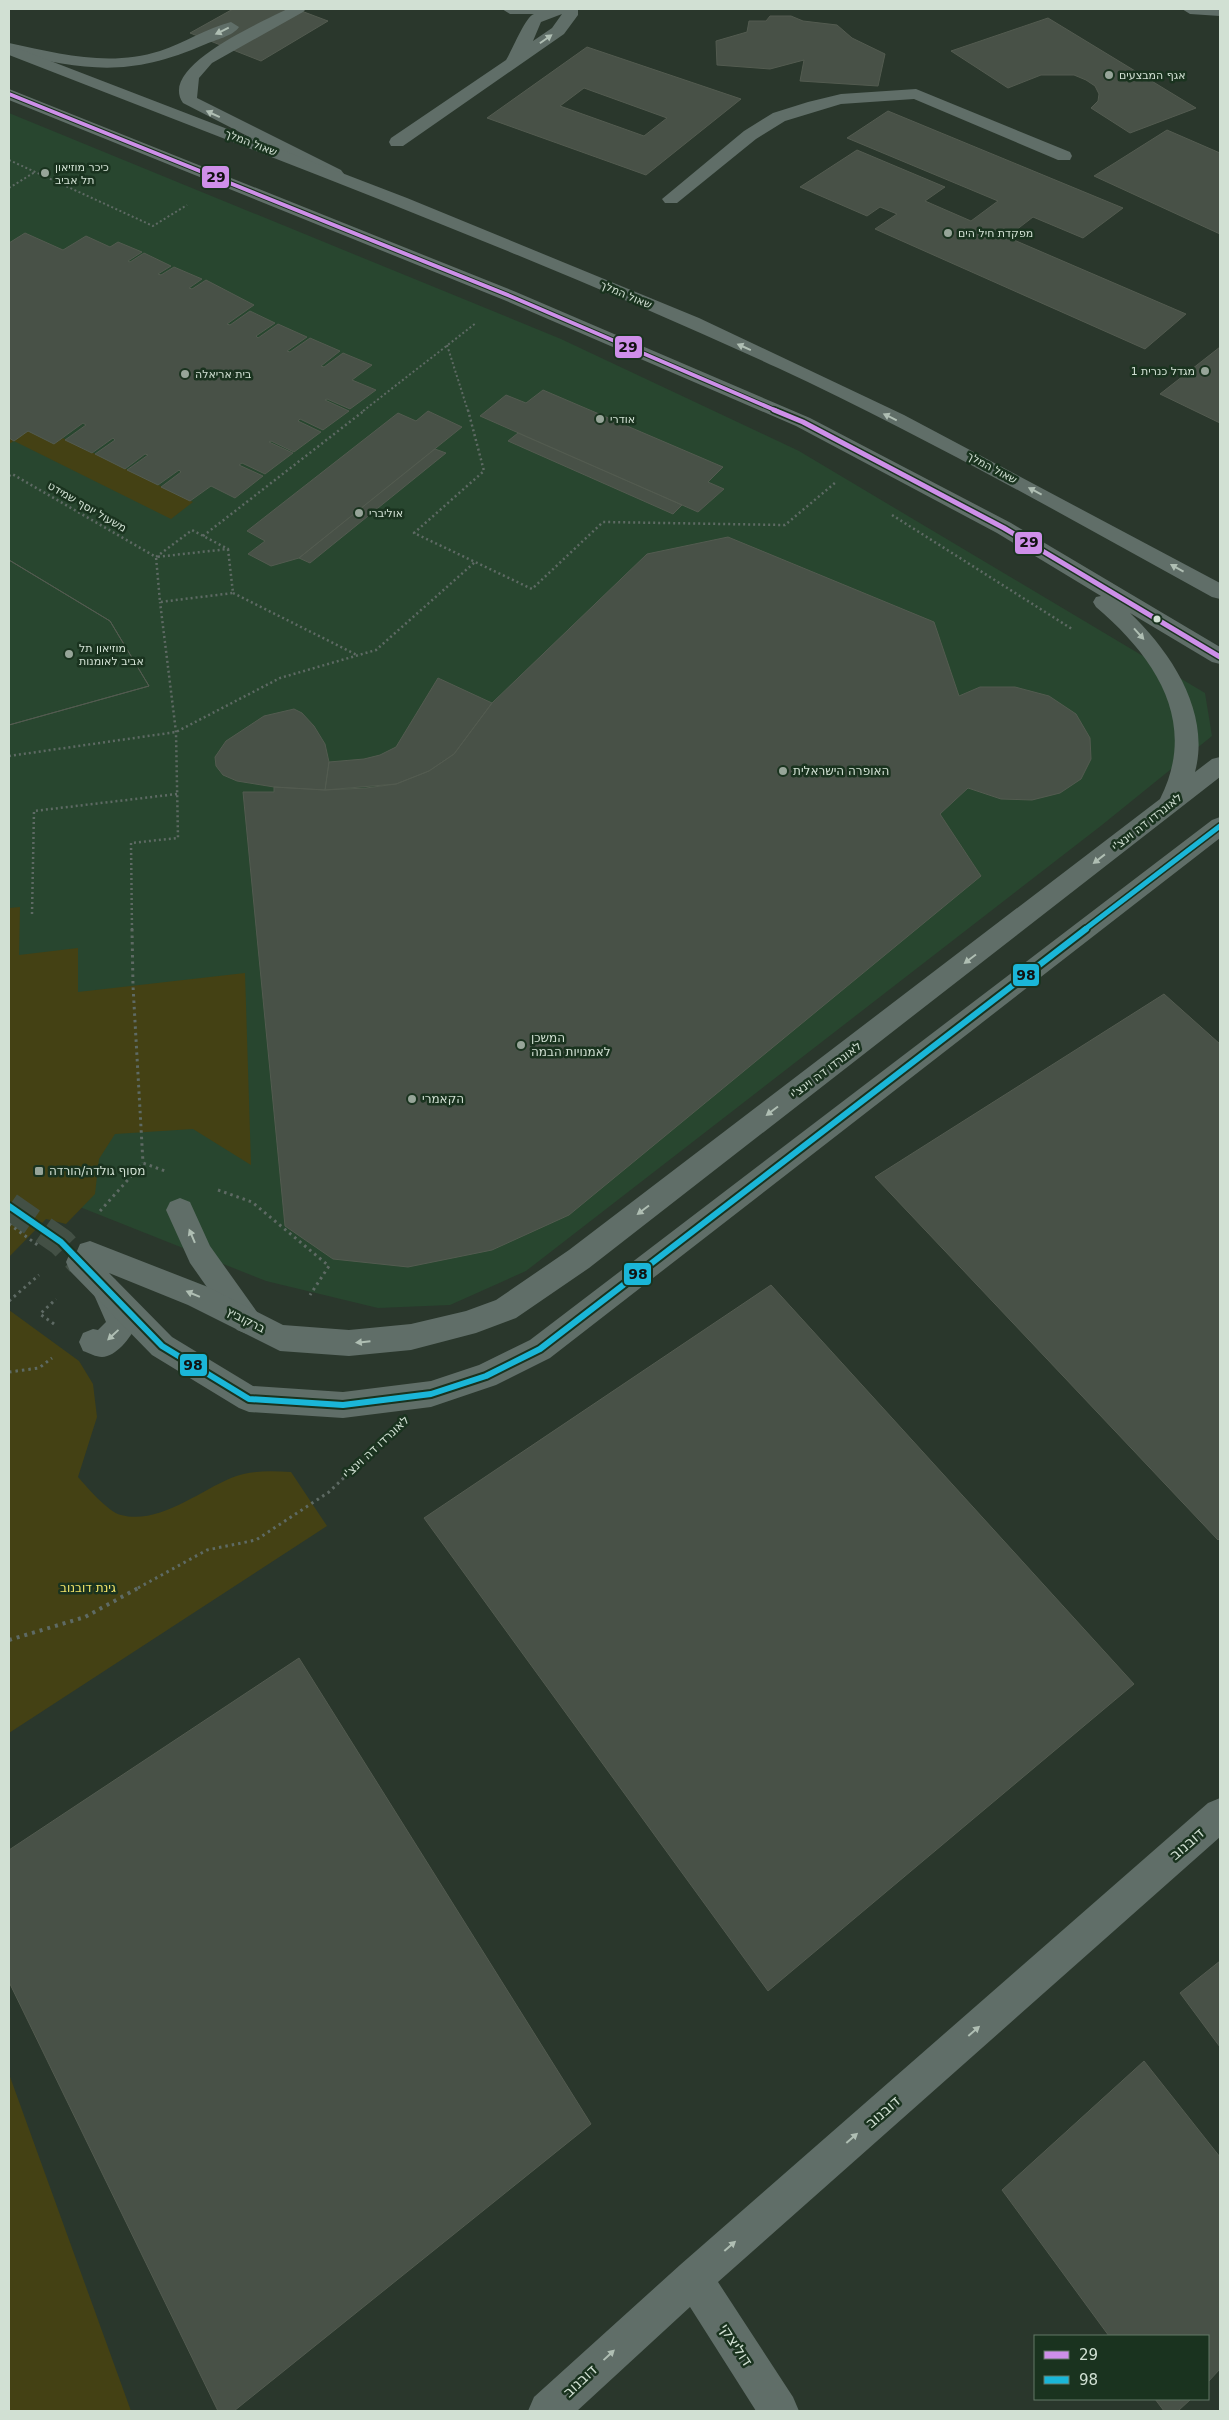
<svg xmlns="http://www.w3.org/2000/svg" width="1229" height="2420" font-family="'DejaVu Sans','Noto Sans Hebrew',sans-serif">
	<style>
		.built { fill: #28462f }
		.green { fill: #444114 }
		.building { fill: #485147; stroke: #535b50; fill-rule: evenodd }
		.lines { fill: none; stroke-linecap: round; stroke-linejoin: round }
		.tertiary-tunnel { stroke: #435045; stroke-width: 28; stroke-dasharray: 28 14; stroke-linecap: butt }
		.path-far3 { stroke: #5e6a64; stroke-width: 2; stroke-dasharray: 2 2.5; stroke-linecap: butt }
		.path-far2 { stroke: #5e6a64; stroke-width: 2.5; stroke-dasharray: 2 3; stroke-linecap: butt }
		.path-far1 { stroke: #5e6a64; stroke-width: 3; stroke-dasharray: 2.5 4; stroke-linecap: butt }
		.path { stroke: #5e6a64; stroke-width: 4; stroke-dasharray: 3 5; stroke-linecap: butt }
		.service { fill: #606e68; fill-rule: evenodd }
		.minor { fill: #606e68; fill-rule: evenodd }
		.tertiary { fill: #606e68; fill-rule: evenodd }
		.bus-1-far1-casing { stroke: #1a331f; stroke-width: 6 }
		.bus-1-casing { stroke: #1a331f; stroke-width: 8 }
		.bus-2-far1-casing { stroke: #1a331f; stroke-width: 8 }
		.bus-2-casing { stroke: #1a331f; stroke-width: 10 }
		.bus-1-far1 { stroke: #ce8fe9; stroke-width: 4 }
		.bus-1 { stroke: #ce8fe9; stroke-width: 5 }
		.bus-2-far1 { stroke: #1ab6d8; stroke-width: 5 }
		.bus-2 { stroke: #1ab6d8; stroke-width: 6 }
		.oneway { fill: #afbeb3 }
		.poi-dot { fill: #97a599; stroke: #1a331f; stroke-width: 2 }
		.bus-dot { fill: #d1e0d3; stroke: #1a331f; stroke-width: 2 }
		.labels { text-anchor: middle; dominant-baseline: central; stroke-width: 5; stroke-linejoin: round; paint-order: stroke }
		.far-poi-label { font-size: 11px; fill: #d1e0d3; stroke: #1a331f; text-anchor: start }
		.far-street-label { font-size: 11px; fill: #d1e0d3; stroke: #1a331f }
		.poi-label { font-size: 12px; fill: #d1e0d3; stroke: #1a331f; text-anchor: start }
		.street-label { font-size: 12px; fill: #d1e0d3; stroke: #1a331f }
		.park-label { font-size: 12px; fill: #f5e66a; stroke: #1a331f }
		.near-street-label { font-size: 15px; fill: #d1e0d3; stroke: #1a331f }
		.line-badge { stroke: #1a331f; stroke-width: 2 }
		.pale-badge-label { font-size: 14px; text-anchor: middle; font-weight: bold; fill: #111 }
	</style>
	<rect width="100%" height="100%" fill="#2a372c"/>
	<path class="built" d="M9 113 561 339 799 451 1205 693 1212 736 1102 825 526 1271 450 1305 378 1308 266 1281 17 1182 9 1176Z"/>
	<path class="green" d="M28 431 54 444 63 438 193 502 171 519 14 441 9 444V438L14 441Z
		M20 907 19 955 78 948V992L245 973 251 1165 193 1129 115 1134 99 1159 95 1194 66 1224 46 1219 9 1257V908Z
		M9 1310 79 1361 93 1384 97 1417 78 1477C87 1487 108 1512 121 1515 158 1525 198 1492 231 1478 251 1470 270 1471 291 1472L327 1526 9 1733Z
		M9 2074 131 2411H9Z"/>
	<path class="building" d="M233 9H296L328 21 261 61 190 33Z
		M770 16H791L803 21 837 25 852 38 885 54 878 86 800 81 804 60 770 69 717 65 716 41 747 32 749 21H766Z
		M1048 18 1196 108 1130 133 1091 108 1098 101 1099 94 1095 86 1086 80 1074 75H1041L1008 88 951 51Z
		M587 47 741 99 646 175 487 118ZM584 88 667 118 644 136 560 106Z
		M888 111 1123 208 1083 238 1033 217 1007 237 1186 314 1145 349 875 229 897 214 880 207 867 216 800 187 857 150 945 187 925 201 971 221 998 201 847 138Z
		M1167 130 1220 153V234L1094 176Z
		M25 233 63 250 86 236 110 247 118 242 142 252 128 261 130 262 144 253 171 266 158 274 161 275 174 267 202 279 189 288 192 289 206 280 254 305 227 324 230 325 250 311 275 323 256 336 258 338 278 324 307 337 287 351 290 352 310 338 340 351 321 366 324 367 343 353 372 365 352 380 376 390 350 409 327 399 325 400 349 411 323 430 300 419 298 421 321 432 294 452 271 441 269 442 293 453 265 474 242 463 239 465 263 476 235 498 211 486 190 501 161 487 181 472 179 470 158 485 127 470 148 455 145 454 125 469 95 454 115 440 113 438 92 453 65 440 86 425 83 423 54 444 28 431 14 441 9 438V243Z
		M1220 347V423L1160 394Z
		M543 390 723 467 708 482 724 489 698 512 480 416 506 395 526 403Z
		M428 411 462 427 299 558 271 566 248 554 265 541 247 531 398 413 416 421Z
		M518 433 682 505 673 514 508 441Z
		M435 449 446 453 310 563 299 558Z
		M728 537 934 622 959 696 980 687H1015L1049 696 1076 714 1090 738 1091 759 1081 779 1060 793 1032 800 1001 799 968 788 940 814 981 876 569 1215 492 1250 408 1267 333 1259 285 1226 243 792H274V787L325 790 366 788 396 784 429 771 454 754 492 703 647 554Z
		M9 560 110 621 149 686 9 725Z
		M9 560 110 621 149 686 9 725Z
		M438 678 492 703 454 754 429 771 396 784 325 790 329 762 364 759 380 755 396 747Z
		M294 709 302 713 314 726 325 744 329 762 325 790 274 787 237 781 223 775 216 766 215 757 226 741 264 716Z
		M1164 994 1220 1044V1538L1218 1540 875 1177Z
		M771 1285 1134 1684 768 1991 424 1518Z
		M299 1658 591 2124 234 2411H218L9 1982V1850Z
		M1220 1961V2047L1180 1993Z
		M1144 2061 1220 2157V2369L1208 2382V2336H1109L1002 2190Z
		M1155 2399H1191L1178 2411H1164Z"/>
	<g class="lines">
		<path class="tertiary-tunnel" d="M9 1206 61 1242 80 1262"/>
		<path class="path-far3" d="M9 160 153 226 187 205
			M9 188 35 172
			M447 345 468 411
			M363 411 476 323"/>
		<path class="path-far2" d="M468 410 484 471 414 533 532 589 603 522 785 525 836 482
			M9 476 12 474 156 557 192 530 228 549
			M892 515 1072 629
			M203 536 365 410
			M228 549 233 593 160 602 156 557Z
			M233 593 357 655
			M9 756 176 732 280 678 376 650 475 562
			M32 914 34 811 177 794
			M132 930 131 843 178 838 176 732 160 602"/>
		<path class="path-far1" d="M132 929 133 986 143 1163
			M218 1190 252 1202 329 1266 310 1295
			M100 1211 143 1163 165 1171
			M9 1224 39 1246
			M9 1301 39 1275
			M54 1324 40 1314 56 1299
			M9 1372 39 1368 52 1358
			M138 1588 207 1550 256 1540 329 1492 378 1445"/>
		<path class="path" d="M9 1640 85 1617 140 1587"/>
		<path class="service" d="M916 89 1070 152 1072 156 1070 160H1058L914 99 841 104 785 121 756 139 677 203H665L662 199 744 131 773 113 808 102 841 94Z
			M180 1198 190 1202 210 1246 257 1312 261 1321 257 1330 247 1334 237 1330 190 1263 166 1210 170 1202Z
			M105 1276 115 1279 136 1326C131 1337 116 1357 102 1357 96 1357 89 1353 83 1351L79 1342 83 1333 93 1329 98 1330 106 1322 91 1288 95 1279Z"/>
		<path class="minor" d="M287 9H306L303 12 212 63 199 78 197 98 341 170 344 174 341 178H329L183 103C157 66 263 22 287 9Z
			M502 9H578V15L564 34 403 146H391L389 142 391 138 506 60C513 49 525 17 534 14H510ZM562 14 552 28 533 41 541 22Z
			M1182 9H1220V16L1190 14Z
			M231 22 239 27C233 36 215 40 206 44 128 78 88 70 9 53V43C60 54 109 67 160 51 184 43 207 28 231 22Z
			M1220 1798V1837L718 2282 793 2397 799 2411H756L690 2307 577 2411H528L534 2397 680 2265 1208 1803Z"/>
		<path class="tertiary" d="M9 45 407 198 699 318 904 415 1220 583V599L1212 597C1069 518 926 437 778 368 526 252 267 156 9 55Z
			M9 89 516 292 810 418 1011 523 1220 647V664L1212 662 1130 613C1171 652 1211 712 1195 772L1212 759 1220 757V777L589 1268 516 1318 476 1333 411 1350 349 1356 280 1351 188 1305 109 1273 172 1337 253 1386 343 1392 431 1381 479 1365 530 1340 1212 820 1220 817V838L550 1358 496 1385 431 1407 343 1418 249 1412 239 1408 152 1355 70 1271 66 1262 70 1253 77 1251 80 1244 90 1241 208 1287 283 1325 349 1330 411 1324 466 1311 496 1300 569 1250 1160 799C1199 722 1155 657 1096 607L1093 602 1096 597 1101 596 997 533 796 426 504 300 9 100Z"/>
		<defs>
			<path id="bus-1-far1" d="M9 94 510 296 777 411"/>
			<path id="bus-1" d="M774 410 803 422 1004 528 1220 657"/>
			<path id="bus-2-far1" d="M1084 930 1220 826"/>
			<path id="bus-2" d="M9 1206 61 1242 162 1346 249 1399 343 1405 431 1394 486 1376 540 1349 1086 929"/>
		</defs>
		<use href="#bus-1-far1" class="bus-1-far1-casing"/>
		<use href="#bus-1" class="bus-1-casing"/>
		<use href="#bus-2-far1" class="bus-2-far1-casing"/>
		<use href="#bus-2" class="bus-2-casing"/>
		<use href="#bus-1-far1" class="bus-1-far1"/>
		<use href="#bus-1" class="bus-1"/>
		<use href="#bus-2-far1" class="bus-2-far1"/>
		<use href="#bus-2" class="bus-2"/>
	</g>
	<defs><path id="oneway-solid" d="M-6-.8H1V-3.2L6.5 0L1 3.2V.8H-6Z" transform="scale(1.25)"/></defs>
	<g class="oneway">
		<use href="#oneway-solid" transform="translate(222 31) rotate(154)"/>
		<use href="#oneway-solid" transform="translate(546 39) rotate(-35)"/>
		<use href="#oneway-solid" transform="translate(213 114) rotate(-155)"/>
		<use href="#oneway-solid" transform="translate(744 347) rotate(-156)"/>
		<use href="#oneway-solid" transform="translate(890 417) rotate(-154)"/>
		<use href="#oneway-solid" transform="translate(1035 491) rotate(-152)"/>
		<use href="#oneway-solid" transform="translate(1177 568) rotate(-151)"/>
		<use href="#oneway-solid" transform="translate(1139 634) rotate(48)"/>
		<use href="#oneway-solid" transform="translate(1099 859) rotate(142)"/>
		<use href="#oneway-solid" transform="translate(970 959) rotate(143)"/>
		<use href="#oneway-solid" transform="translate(772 1111) rotate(143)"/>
		<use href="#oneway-solid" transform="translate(643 1210) rotate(143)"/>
		<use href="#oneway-solid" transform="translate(192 1236) rotate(-113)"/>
		<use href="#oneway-solid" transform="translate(193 1294) rotate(-157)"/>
		<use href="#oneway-solid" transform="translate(113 1335) rotate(137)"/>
		<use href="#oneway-solid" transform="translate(363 1342) rotate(174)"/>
		<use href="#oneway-solid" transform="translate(974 2031) rotate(-41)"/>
		<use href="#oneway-solid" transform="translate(852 2138) rotate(-41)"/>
		<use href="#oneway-solid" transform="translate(730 2246) rotate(-41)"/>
		<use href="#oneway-solid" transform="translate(609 2355) rotate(-43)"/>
	</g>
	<g class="poi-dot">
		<circle cx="1109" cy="75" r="5"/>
		<circle cx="45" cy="173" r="5"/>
		<circle cx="948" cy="233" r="5"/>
		<circle cx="1205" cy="371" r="5"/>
		<circle cx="185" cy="374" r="5"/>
		<circle cx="600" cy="419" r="5"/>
		<circle cx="359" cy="513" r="5"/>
		<circle cx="69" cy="654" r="5"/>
		<circle cx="783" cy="771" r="5"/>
		<circle cx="521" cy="1045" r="5"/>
		<circle cx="412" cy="1099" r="5"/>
		<rect x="34" y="1166" width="10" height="10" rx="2.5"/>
	</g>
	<circle class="bus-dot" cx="1157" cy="619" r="4.5"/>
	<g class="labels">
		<g class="far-poi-label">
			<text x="1119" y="75">אגף המבצעים</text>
			<text x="55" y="167">כיכר מוזיאון<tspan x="55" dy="13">תל אביב</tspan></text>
			<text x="958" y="233">מפקדת חיל הים</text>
			<text x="1195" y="371" text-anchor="end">מגדל כנרית 1</text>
			<text x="195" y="374">בית אריאלה</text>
			<text x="610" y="419">אודרי</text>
			<text x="369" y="513">אוליברי</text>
			<text x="79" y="648">מוזיאון תל<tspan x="79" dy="13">אביב לאומנות</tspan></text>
		</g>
		<g class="far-street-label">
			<text transform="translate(251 143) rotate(21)">שאול המלך</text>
			<text transform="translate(626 295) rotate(23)">שאול המלך</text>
			<text transform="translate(992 468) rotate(28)">שאול המלך</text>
			<text transform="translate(87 507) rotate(30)">משעול יוסף שמידט</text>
		</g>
		<g class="poi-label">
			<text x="793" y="771">האופרה הישראלית</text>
			<text x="531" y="1038">המשכן<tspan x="531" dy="14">לאמנויות הבמה</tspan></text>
			<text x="422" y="1099">הקאמרי</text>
			<text x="49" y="1171">מסוף גולדה/הורדה</text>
		</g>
		<g class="street-label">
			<text transform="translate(1147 822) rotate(-38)">לאונרדו דה וינצ'י</text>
			<text transform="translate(826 1070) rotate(-37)">לאונרדו דה וינצ'י</text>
			<text transform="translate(246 1320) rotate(27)">ברקוביץ</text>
			<text transform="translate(376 1447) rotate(-43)">לאונרדו דה וינצ'י</text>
		</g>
		<g class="park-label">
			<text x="88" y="1588">גינת דובנוב</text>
		</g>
		<g class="near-street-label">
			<text transform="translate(1187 1844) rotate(-41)">דובנוב</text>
			<text transform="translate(883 2112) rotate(-41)">דובנוב</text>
			<text transform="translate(736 2345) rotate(57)">דוליצקי</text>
			<text transform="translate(580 2381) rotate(-43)">דובנוב</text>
		</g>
	</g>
	<g class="line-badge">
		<rect x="201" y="165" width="29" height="24" rx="5" fill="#ce8fe9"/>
		<rect x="614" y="335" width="29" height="24" rx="5" fill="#ce8fe9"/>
		<rect x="1014" y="531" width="29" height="24" rx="5" fill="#ce8fe9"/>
		<rect x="1012" y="963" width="28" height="24" rx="5" fill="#1ab6d8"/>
		<rect x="623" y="1262" width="29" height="24" rx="5" fill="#1ab6d8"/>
		<rect x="179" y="1353" width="29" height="24" rx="5" fill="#1ab6d8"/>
	</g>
	<g class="pale-badge-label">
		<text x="216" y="182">29</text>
		<text x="628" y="352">29</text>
		<text x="1029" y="547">29</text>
		<text x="1026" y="980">98</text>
		<text x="638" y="1279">98</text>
		<text x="193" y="1370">98</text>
	</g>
	<rect width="1229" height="2420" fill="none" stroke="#d1e0d3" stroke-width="20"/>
	<rect x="1034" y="2335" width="175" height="65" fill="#1a331f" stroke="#637867"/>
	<rect x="1044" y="2351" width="25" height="8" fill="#ce8fe9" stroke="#637867"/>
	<text x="1079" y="2360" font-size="15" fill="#d1e0d3">29</text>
	<rect x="1044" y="2376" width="25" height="8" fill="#1ab6d8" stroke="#637867"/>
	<text x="1079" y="2385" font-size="15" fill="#d1e0d3">98</text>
</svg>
